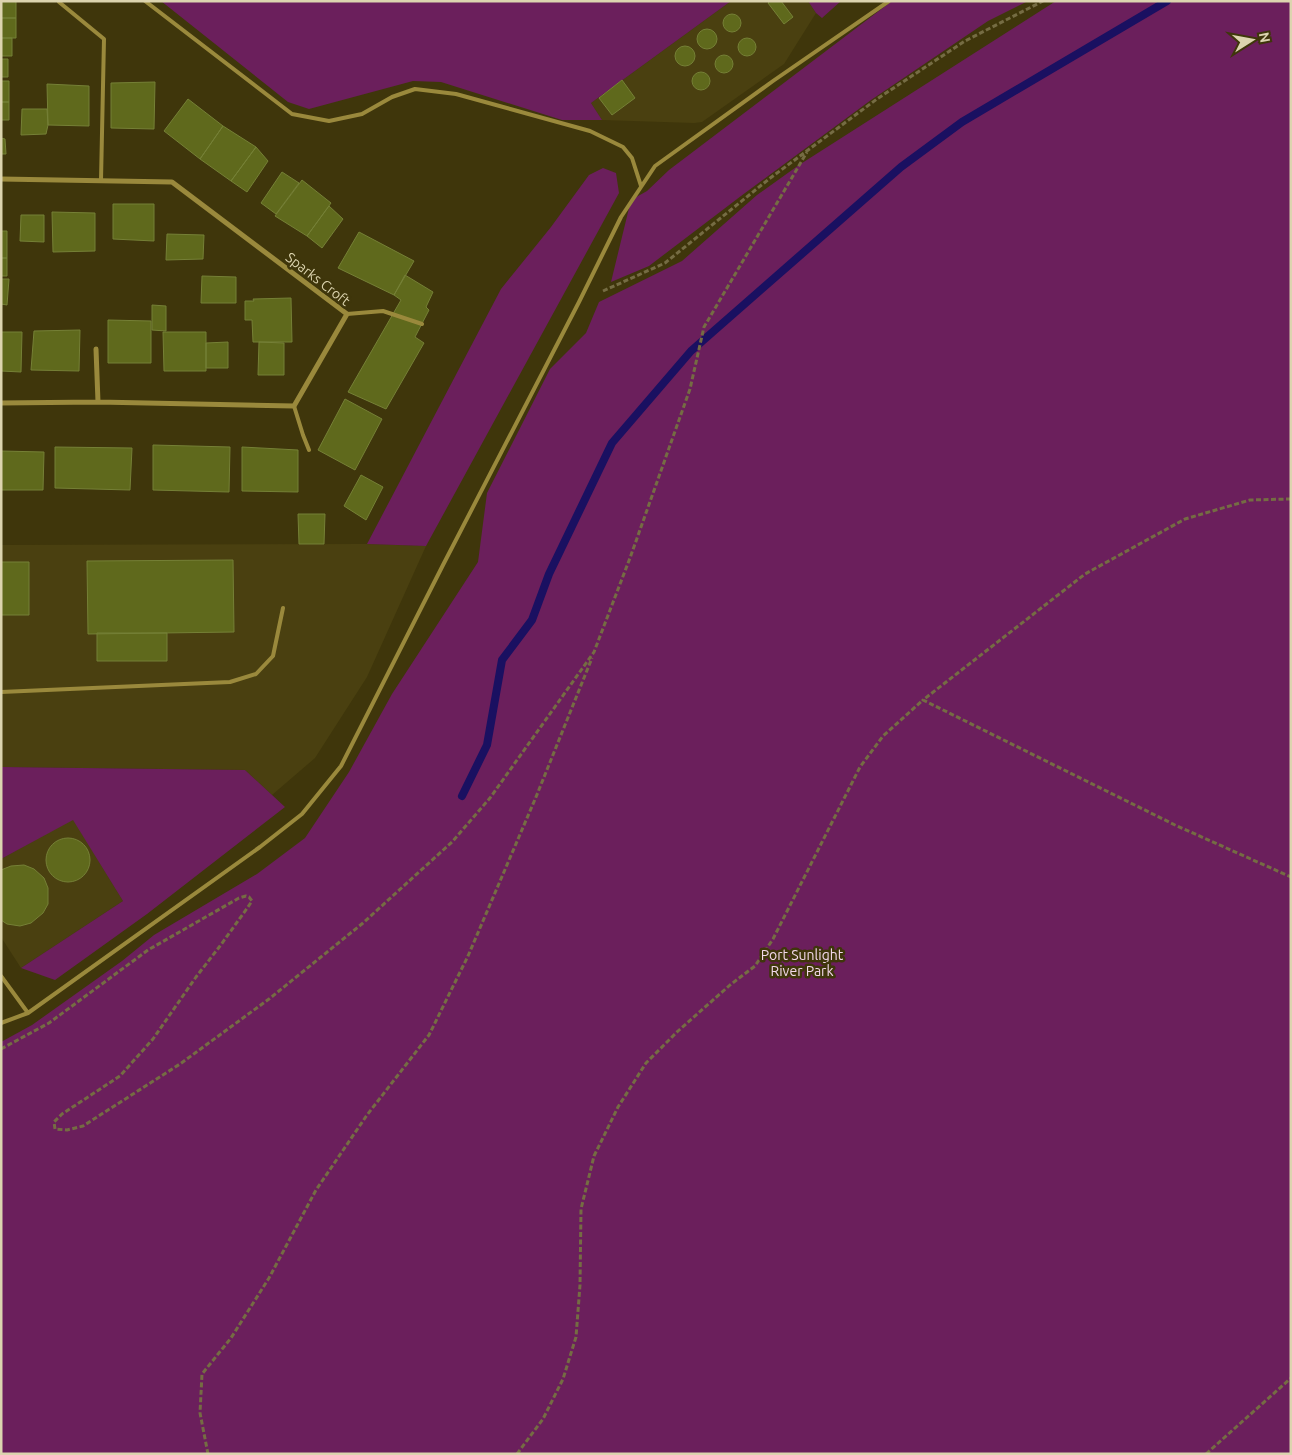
<svg xmlns="http://www.w3.org/2000/svg" width="1292" height="1455" font-family="Ubuntu,sans-serif">
	<style>
		.built { fill: #4a4010 }
		.green { fill: #6b1f5c }
		.lines { fill: none; stroke-linecap: round; stroke-linejoin: round }
		.stream { stroke: #1a1061; stroke-width: 8 }
		.building { fill: #5f691c; stroke: #758036 }
		.path { stroke: #756c43; stroke-width: 3; stroke-dasharray: 5 2.5; stroke-linecap: butt }
		.lane { stroke: #9a893c; stroke-width: 4 }
		.street { stroke: #9a893c; stroke-width: 5 }
		.labels { text-anchor: middle; dominant-baseline: central; stroke-width: 5; stroke-linejoin: round; paint-order: stroke }
		.street-label { font-size: 14px; fill: #dcd4af; stroke: #3f360b }
		.park-label { font-size: 14px; fill: #f3d8eb; stroke: #3f360b }
	</style>
	<rect width="100%" height="100%" fill="#3f360b"/>
	<path class="built" d="M731 1H808L816 13 784 64 702 122 694 123 602 120 591 103Z
		M367 544 426 546 367 677 315 758 272 795 245 770 1 767V545Z
		M73 819 123 901 21 968 1 937V859Z"/>
	<path class="green" d="M161 1H731L591 103 602 120H562L441 82 413 81 309 109 288 102Z
		M808 1H841L822 18 816 13Z
		M892 1H1028L988 21 871 100 741 196 649 266 611 282 631 200 647 191 669 170Z
		M1056 1H1291V1454H1V1042L32 1025 122 961 154 935 257 874 305 838 349 772 392 694 478 562 487 493 550 369 586 333 599 302 682 261 757 195 799 165Z
		M603 168 616 173 619 193 426 546 367 544 501 289 551 227 589 175Z
		M1 767 245 770 285 807 147 914 55 980 21 968 123 901 73 820 1 859Z"/>
	<g class="lines">
		<path class="stream" d="M462 796 487 745 502 660 532 620 549 574 612 443 691 351 901 167 962 122 1167 1"/>
	</g>
	<path class="building" d="M1 1H16V18H1Z
		M770 1H781L793 17 784 24 768 3Z
		M723 23a9 9 0 1 1 18 0a9 9 0 1 1-18 0Z
		M1 18H16V38H1Z
		M697 39a10 10 0 1 1 20 0a10 10 0 1 1-20 0Z
		M738 47a9 9 0 1 1 18 0a9 9 0 1 1-18 0Z
		M1 38H12V56H1Z
		M675 56a10 10 0 1 1 20 0a10 10 0 1 1-20 0Z
		M715 64a9 9 0 1 1 18 0a9 9 0 1 1-18 0Z
		M1 59H8V77H1Z
		M692 81a9 9 0 1 1 18 0a9 9 0 1 1-18 0Z
		M622 80 635 98 612 115 599 98Z
		M1 81H9V102H1Z
		M155 82 154 129 111 128V83Z
		M47 84 89 86V126L48 125Z
		M188 99 223 126 200 159 164 131Z
		M1 102H9V120H1Z
		M22 109H47L48 125 46 134 21 135Z
		M223 126 256 147 231 181 200 159Z
		M1 138 5 139 6 154H1Z
		M256 147 268 161 247 192 231 181Z
		M282 172 299 183 276 214 261 203Z
		M302 180 331 203 307 236 275 216Z
		M113 204H154V241L113 239Z
		M329 206 343 219 322 248 307 236Z
		M52 212 95 213V251L53 252Z
		M21 215H44V242L20 241Z
		M1 231H7V258H1Z
		M359 232 414 261 394 295 338 268Z
		M167 234 204 235 203 259 166 260Z
		M1 258H7V276H1Z
		M405 275 433 292 426 307 429 310 415 337 424 343 386 409 348 392 401 300 394 295Z
		M202 276 236 277V303H201Z
		M1 279H9L7 305 1 304Z
		M291 298 292 342H253L252 320H245V301H254L253 299Z
		M152 305 166 306V331L152 330Z
		M108 320 151 321V363H108Z
		M80 330 79 371 31 370 34 331Z
		M1 332H22L21 372 1 371Z
		M163 332H206V371H164Z
		M228 342V368H206V343Z
		M259 342 284 343V375H258Z
		M345 399 382 419 355 470 318 450Z
		M153 445 230 447 229 492 153 490Z
		M55 447 132 448 130 490 55 488Z
		M242 447 298 450V492L242 491Z
		M1 451 44 452 43 490H1Z
		M361 475 383 487 366 520 344 506Z
		M298 514H325L324 544H299Z
		M233 560 234 632 88 634 87 561Z
		M1 562H29V615H1Z
		M97 633H167V661H97Z
		M46 860a22 22 0 1 1 44 0a22 22 0 1 1-44 0Z
		M24 865 34 869 44 878 48 888V904L43 913 31 923 20 926 7 924 1 920V870L11 866Z"/>
	<g class="lines">
		<path class="path" d="M603 291 665 263 769 179 877 99 965 41 1043 1
			M1291 499 1250 500 1185 519 1085 574 923 700 1175 825 1291 877
			M1 1049 49 1023 148 950 239 898 246 896 249 897 252 901 248 907 220 946 196 977 153 1039 120 1076 62 1114 54 1122 55 1129 67 1130 83 1126 180 1064 269 999 363 923 452 842 490 798 594 652 630 558 690 389 704 327 807 152
			M208 1454 200 1413 202 1374 231 1338 269 1278 316 1190 367 1115 429 1035 468 956 536 797 592 658
			M517 1454 543 1419 563 1379 576 1337 580 1285 581 1209 594 1156 618 1107 646 1063 678 1031 730 985 755 966 773 939 860 767 883 736 923 700
			M1206 1454 1291 1378"/>
		<path class="lane" d="M145 1 292 114 329 121 362 114 392 97 415 89 456 94 590 131 623 147 632 158 641 186
			M59 2 104 39 101 180
			M347 314 383 311 422 324
			M294 406 303 435 309 450
			M1 692 230 682 256 674 273 656 283 608
			M1 976 28 1013
			M1 1023 28 1013 260 847 302 814 341 766 443 565 579 302 621 217 655 166 773 81 889 1"/>
		<path class="street" d="M1 179 172 182 347 314 294 406 98 402 1 403
			M96 349 98 402"/>
	</g>
	<g class="labels">
		<g class="street-label">
			<text transform="translate(318 279) rotate(38)">Sparks Croft</text>
		</g>
		<g class="park-label">
			<text x="802" y="955">Port Sunlight<tspan x="802" dy="16">River Park</tspan></text>
		</g>
	</g>
	<rect width="1292" height="1455" fill="none" stroke="#dcd4af" stroke-width="5"/>
	<g transform="translate(1252 40) rotate(79)" stroke="#3f360b" stroke-width="4" paint-order="stroke">
	<path d="M0-4L9 19L0 12L-9 19Z" fill="#dcd4af"/>
	<text y="-8" font-size="14" font-weight="bold" text-anchor="middle" fill="#dcd4af">N</text>
	</g>
</svg>
